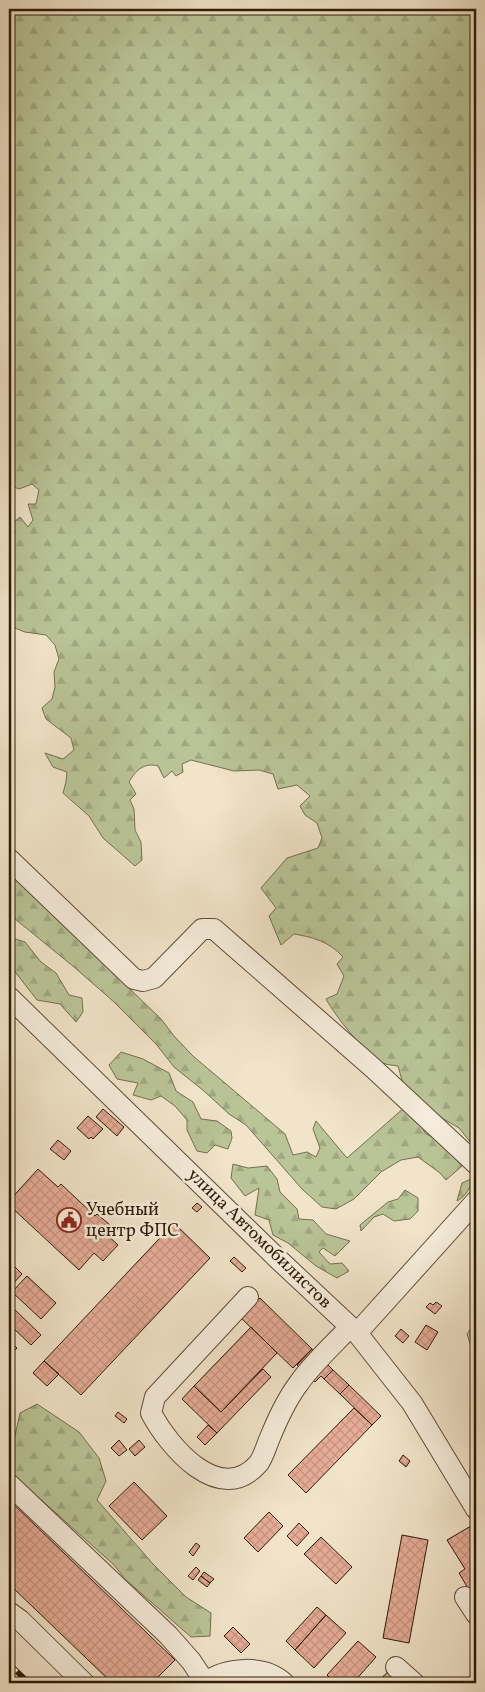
<svg xmlns="http://www.w3.org/2000/svg" width="485" height="1692" font-family="Vollkorn,serif">
	<style>
		.forest { fill: url(#forest-firs); stroke: #747050 }
		.building { fill: url(#building-cross-hatch); stroke: #301c09 }
		.lines { fill: none; stroke-linecap: round; stroke-linejoin: round }
		.minor-casing { stroke: #604e39; stroke-width: 22 }
		.minor { stroke: #f6eddc; stroke-width: 20 }
		.rail-casing { stroke: #301c09; stroke-width: 5.5 }
		.rail { stroke: #f6eddc; stroke-width: 4; stroke-dasharray: 11; stroke-linecap: butt }
		.labels { text-anchor: middle; dominant-baseline: central; stroke-width: 5; stroke-linejoin: round; paint-order: stroke }
		.poi-label { font-size: 18px; fill: #301c09; stroke: #f6eddc; text-anchor: start }
		.street-label { font-size: 18px; fill: #301c09; stroke: #f6eddc }
	</style>
	<defs>
		<pattern id="forest-firs" width="22" height="20" patternUnits="userSpaceOnUse" patternTransform="scale(1.25)"><rect width="22" height="20" fill="#b9c497"/><path d="M5 1l3.5 6h-7zM16 11l3.5 6h-7z" fill="#9fa881"/></pattern>
		<pattern id="building-cross-hatch" width="8" height="8" patternUnits="userSpaceOnUse" patternTransform="scale(1.25)"><rect width="8" height="8" fill="#e6ac97"/><path d="M0 0l8 8M0 8l8-8" fill="none" stroke="#c69381"/></pattern>
	</defs>
	<rect width="100%" height="100%" fill="#f1e4c9"/>
	<filter id="stains"><feTurbulence type="fractalNoise" baseFrequency=".004" numOctaves="4"/><feColorMatrix values="0 0 0 0 .2 0 0 0 0 .09 0 0 0 0 .02 0 0 0 .5 -.17"/></filter>
	<radialGradient id="worn" r=".72"><stop offset=".6" stop-color="#630" stop-opacity="0"/><stop offset="1" stop-color="#630" stop-opacity=".3"/></radialGradient>
	<path class="forest" d="M9 9H476V1146L472 1144 459 1128 442 1118 403 1084 398 1066C393 1065 387 1065 383 1063 365 1054 336 1017 326 999L337 994 344 976 337 964 343 957C330 942 313 937 294 934L281 945 269 916 276 908 261 888 287 858 318 848 322 838 317 823 305 815 300 806 310 796 297 785 278 789 273 774 259 770 234 771 191 760 182 764 183 772 176 776 172 771 164 778 158 766C144 762 135 771 129 782L136 794 130 800 134 809 135 830 141 842 142 860 135 866 103 838 89 816 63 793 66 782 67 772 53 767 45 753 63 759 74 750 71 738 46 719 42 708 52 699 55 687 54 672 59 659 55 645 46 635 25 632 12 627 9 620 14 581 9 571V532L15 533 14 522 20 517 28 527 33 520 28 504H36L39 490 32 484 19 489 9 485Z
		M9 872 161 1019 174 1036 193 1056 285 1134 293 1155 307 1152 316 1157 320 1148 313 1129 316 1121 347 1158 405 1107 419 1120 425 1133 445 1145 462 1166 446 1180 440 1173 418 1157 401 1160 381 1172 354 1199 336 1209 322 1207 302 1189 246 1125 229 1114 204 1091 174 1067 156 1044 114 1002 74 967 9 914Z
		M9 937 25 942 41 962 56 973 69 995 82 998 83 1012 76 1022 60 1004 37 1000 9 964Z
		M121 1052 143 1059 169 1073 176 1091 193 1102 201 1119 217 1121 231 1131 232 1138 228 1149 215 1145 207 1153 197 1151 187 1130V1120L175 1106 161 1096 151 1100 133 1095 138 1083 117 1079 109 1065Z
		M233 1164 248 1168 267 1166 277 1179 280 1192 297 1209 299 1219 313 1220 326 1234 350 1241 335 1256 323 1248 319 1252 330 1264 342 1263 349 1271 337 1278 316 1266 288 1243 273 1235 269 1220 255 1215 259 1188 245 1196 231 1178Z
		M473 1178C470 1189 466 1196 457 1201L462 1183Z
		M405 1190 418 1198V1211L410 1219 394 1221 383 1214 374 1217 361 1231 360 1225 388 1202 398 1199Z
		M476 1321V1362L467 1334Z
		M37 1404 79 1432 99 1458 106 1481 97 1500 153 1564 186 1597 211 1613 210 1636 191 1637 126 1580 114 1565 9 1471V1435L15 1436 20 1413Z"/>
	<path class="building" d="M103 1109 124 1127 117 1136 96 1117Z
		M88 1116 103 1129 93 1139 91 1137 89 1139 77 1128Z
		M58 1140 71 1151 64 1160 50 1149Z
		M38 1169 58 1187 61 1184 95 1216 97 1214 110 1225 104 1232 118 1245 103 1261 94 1253 79 1270 9 1205V1201Z
		M197 1203 202 1207 197 1212 192 1208Z
		M174 1223 210 1258 81 1395 44 1361Z
		M234 1257 246 1268 242 1272 230 1261Z
		M9 1261 22 1274 9 1288Z
		M27 1276 56 1303 41 1319 12 1292Z
		M260 1298 312 1349 293 1368 241 1318Z
		M436 1302 442 1306 435 1314 426 1307 430 1303 433 1305Z
		M9 1304 41 1335 31 1345 9 1324Z
		M426 1325 438 1332 427 1350 415 1342Z
		M251 1327 277 1353 221 1412 194 1386Z
		M401 1329 409 1336 403 1343 395 1336Z
		M9 1340 17 1348 9 1357Z
		M312 1349 333 1370 324 1379 321 1376 315 1382 297 1365Z
		M44 1361 59 1374 47 1386 33 1373Z
		M263 1369 271 1377 217 1433 182 1399 194 1386 221 1412Z
		M333 1370 349 1385 340 1394 324 1379Z
		M349 1385 381 1416 372 1425 340 1394Z
		M354 1408 372 1425 306 1493 288 1475Z
		M118 1412 127 1419 124 1423 115 1416Z
		M208 1425 217 1433 205 1445 197 1437Z
		M119 1440 127 1450 119 1456 111 1448Z
		M139 1440 145 1447 135 1456 129 1449Z
		M403 1455 410 1461 406 1467 399 1461Z
		M134 1482 167 1516 142 1540 109 1506Z
		M9 1500 175 1660 152 1683H112L9 1584Z
		M269 1512 283 1526 258 1552 244 1538Z
		M299 1523 309 1533 297 1546 287 1536Z
		M471 1526 476 1535V1602L459 1573 465 1569 447 1540Z
		M402 1535 428 1540 409 1643 383 1638Z
		M321 1537 352 1567 336 1584 304 1554Z
		M196 1543 200 1546 193 1556 189 1552Z
		M196 1567 200 1571 193 1580 188 1576Z
		M204 1572 214 1579 210 1583 201 1576Z
		M201 1576 210 1583 207 1587 198 1580Z
		M317 1607 326 1615 295 1650 286 1641Z
		M326 1615 346 1633 314 1668 295 1650Z
		M233 1627 250 1644 241 1653 224 1636Z
		M358 1641 376 1657 353 1683H335L327 1675Z
		M391 1669 405 1683H376Z
		M9 1673 19 1683H9Z"/>
	<g class="lines">
		<defs>
			<path id="minor" d="M9 859 134 979 143 981 154 978 202 929H214L373 1068 476 1164
				M9 997 279 1260 357 1333 412 1403 476 1509
				M248 1297 155 1397 151 1413C169 1447 220 1507 258 1464 263 1458 266 1447 269 1440 277 1420 286 1400 299 1383 312 1364 334 1344 350 1327
				M357 1333 476 1201
				M9 1484 168 1635 191 1661 205 1682
				M465 1597 476 1614
				M9 1612 20 1620 84 1683
				M396 1667 414 1683
				M204 1683C226 1667 264 1664 284 1683"/>
		</defs>
		<use href="#minor" class="minor-casing"/>
		<use href="#minor" class="minor"/>
		<defs>
			<path id="rail" d="M9 1664 29 1683"/>
		</defs>
		<use href="#rail" class="rail-casing"/>
		<use href="#rail" class="rail"/>
	</g>
	<defs>
		<symbol id="civic-ring" viewBox="-11 -11 22 22"><circle r="9.5" fill="#f6eddc" stroke="#8f2418" stroke-width="1.5"/><path d="M-.6-6.5H3V-4.5H.6V-3L4-1V1h2V6H-6V1h2V-1L-.6-3ZM-1.2 2.5V6h2.4V2.5Z" fill="#8f2418"/></symbol>
	</defs>
	<g fill-rule="evenodd">
		<use href="#civic-ring" x="55" y="1206" width="28" height="28"/>
	</g>
	<g class="labels">
		<g class="poi-label">
			<text x="86" y="1210">Учебный<tspan x="86" dy="21">центр ФПС</tspan></text>
		</g>
		<g class="street-label">
			<text transform="translate(259 1239) rotate(44)">улица Автомобилистов</text>
		</g>
	</g>
	<rect width="485" height="1692" fill="none" stroke="#f1e4c9" stroke-width="30"/>
	<rect x="10" y="10" width="465" height="1672" fill="none" stroke="#301c09" stroke-width="2.5"/>
	<rect x="15" y="15" width="455" height="1662" fill="none" stroke="#301c09"/>
	<rect width="100%" height="100%" filter="url(#stains)"/>
	<rect width="100%" height="100%" fill="url(#worn)"/>
</svg>
